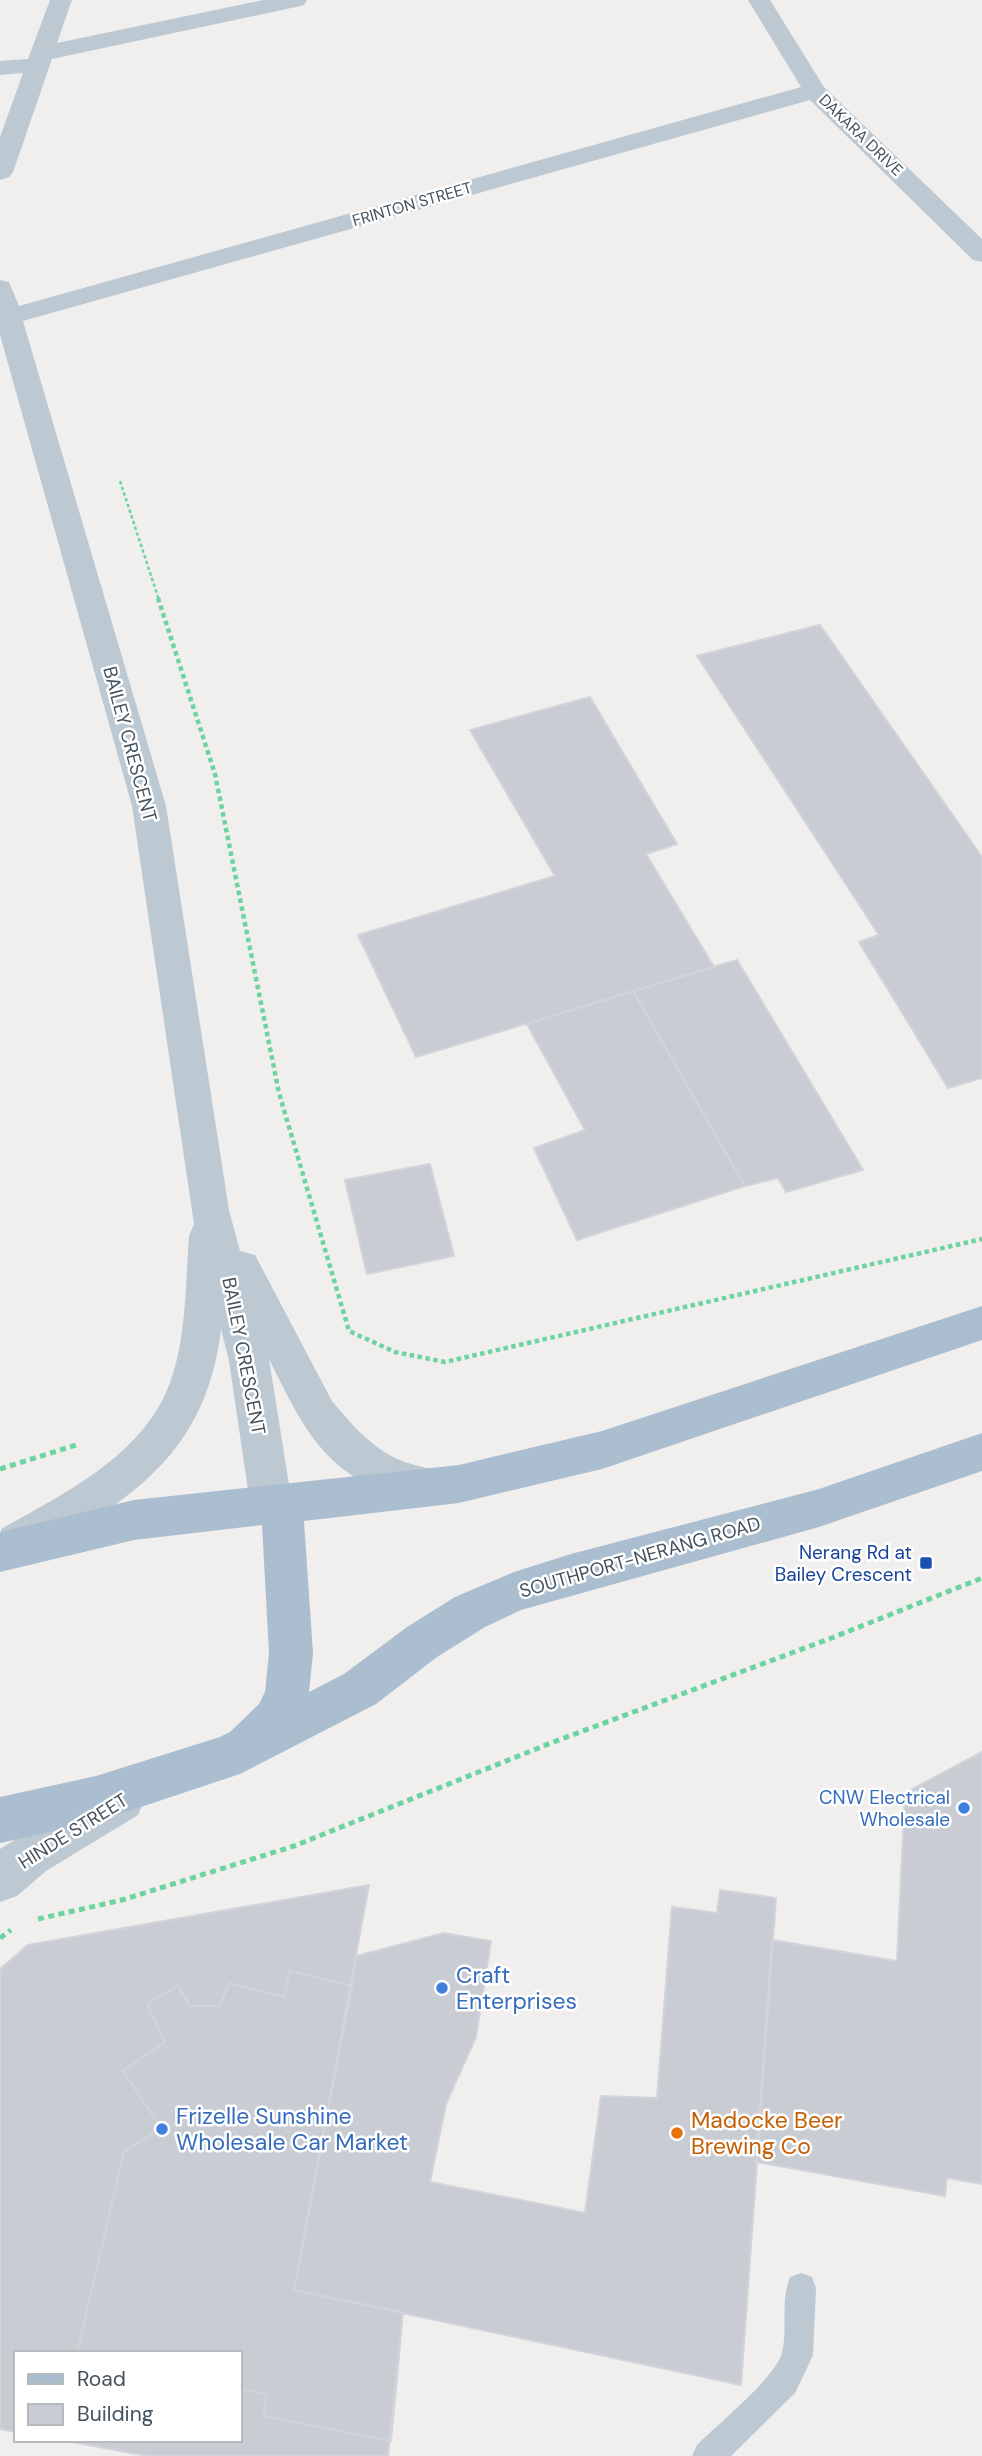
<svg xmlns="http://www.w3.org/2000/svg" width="982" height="2456" font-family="'DM Sans',sans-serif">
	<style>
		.building { fill: #c9cdd3; stroke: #d1d4da; stroke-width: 2 }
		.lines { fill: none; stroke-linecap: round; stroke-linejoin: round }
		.path-far2 { stroke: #6cd49f; stroke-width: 2.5; stroke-dasharray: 3.5 2.5; stroke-linecap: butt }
		.path-far1 { stroke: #6cd49f; stroke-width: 4.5; stroke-dasharray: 4.5 3.5; stroke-linecap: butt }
		.path { stroke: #6cd49f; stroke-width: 5; stroke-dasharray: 6 4.5; stroke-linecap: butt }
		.lane { fill: #bdc9d2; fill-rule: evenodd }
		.street { fill: #bdc9d2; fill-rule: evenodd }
		.primary { fill: #aabed0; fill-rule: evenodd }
		.transit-dot { fill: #1a4fb4; stroke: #fff; stroke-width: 2.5 }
		.shop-dot { fill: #3f7fe0; stroke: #fff; stroke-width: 2.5 }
		.food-dot { fill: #e8710a; stroke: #fff; stroke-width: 2.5 }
		.labels { text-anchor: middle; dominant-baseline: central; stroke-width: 5; stroke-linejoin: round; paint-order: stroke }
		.far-street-label { font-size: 16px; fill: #44525d; stroke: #fff }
		.street-label { font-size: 19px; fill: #44525d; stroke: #fff }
		.transit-label { font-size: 19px; fill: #164399; stroke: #fff; text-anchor: end }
		.shop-label { font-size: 19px; fill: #366cbe; stroke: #fff; text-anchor: end }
		.near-shop-label { font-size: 23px; fill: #366cbe; stroke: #fff; text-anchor: start }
		.near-food-label { font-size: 23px; fill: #c56008; stroke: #fff; text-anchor: start }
	</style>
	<rect width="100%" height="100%" fill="#f1eeee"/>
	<path class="building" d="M820 625 982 857V1078L948 1088 859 942 879 935 697 656Z
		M590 697 677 844 646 854 714 967 416 1057 358 935 555 876 470 730Z
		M737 960 863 1170 786 1192 778 1178 745 1186 633 991Z
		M633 991 745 1186 577 1240 534 1148 585 1130 527 1024Z
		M430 1164 454 1256 367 1274 345 1180Z
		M982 1752V2184L947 2178 945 2196 756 2162 772 1940 897 1961 905 1793Z
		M369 1885 294 2290 403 2312 388 2456H147L62 2440H240V2353H16V2432L0 2429V1969L28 1945Z
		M720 1890 776 1898 741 2385 294 2290 352 1986 356 1956 444 1933 491 1941 476 2037 446 2104 430 2182 585 2213 601 2096 657 2098 672 1907 717 1913Z
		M290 1971 352 1986 294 2290 403 2312 391 2441 264 2416 266 2394 240 2389V2353H77L124 2152 161 2128 123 2071 165 2042 147 2004 178 1986 190 2006H220L229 1983 284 1997Z"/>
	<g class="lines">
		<path class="path-far2" d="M120 481 159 600"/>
		<path class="path-far1" d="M158 598 215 774 279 1093 349 1331 395 1352 445 1362 982 1239"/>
		<path class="path" d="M0 1469 79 1444
			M38 1919 122 1900 294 1846 556 1741 829 1639 982 1578
			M0 1938 11 1930"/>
		<path class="lane" d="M801 2273 812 2277 816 2288 813 2355 808 2366 795 2393 731 2456H692L697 2445C717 2425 775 2378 782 2353 788 2328 780 2301 790 2277Z"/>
		<path class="street" d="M50 0H72L57 43 263 0H307L304 5 296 7 52 59 13 172 9 177 0 180V137L23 73 0 75V61L28 59Z
			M748 0H770L824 87 982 239V262L973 260 810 100 23 321 166 806 229 1210 240 1251 255 1255 332 1401C352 1425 374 1451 405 1462 419 1467 434 1469 448 1474L454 1488 448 1502C428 1509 416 1504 396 1497 322 1471 302 1425 269 1359L292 1503 286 1517 271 1522 256 1517 250 1503 229 1361 221 1329C206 1454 132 1499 31 1557L16 1563 1 1557V1529C60 1496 134 1460 165 1395 187 1347 185 1287 189 1236L194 1224 132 806 0 335V280L9 282 19 306 801 87Z
			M122 1776 138 1783 145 1799 138 1815 46 1871 17 1896 0 1902V1849L106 1783Z"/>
		<path class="primary" d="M982 1306V1340L602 1469 459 1503 304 1521 313 1653 309 1692 344 1674 407 1627 455 1597 514 1572 571 1554 819 1489 982 1433V1471L819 1527 521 1610 485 1627 437 1657 376 1704 240 1774 96 1822 0 1843V1797L96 1776 220 1737 230 1732 259 1704 265 1692 269 1653 262 1525 134 1540 0 1572V1532L134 1500 459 1465 602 1431Z"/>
	</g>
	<rect class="transit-dot" x="919" y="1556" width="14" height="14" rx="3.5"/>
	<g class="shop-dot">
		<circle cx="964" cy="1808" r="7"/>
		<circle cx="442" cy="1988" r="7"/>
		<circle cx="162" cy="2129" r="7"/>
	</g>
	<circle class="food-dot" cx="677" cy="2133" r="7"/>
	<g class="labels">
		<g class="far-street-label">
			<text transform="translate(861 135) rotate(44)">DAKARA DRIVE</text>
			<text transform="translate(412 204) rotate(-16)">FRINTON STREET</text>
		</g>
		<g class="street-label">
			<text transform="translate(130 744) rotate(75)">BAILEY CRESCENT</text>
			<text transform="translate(244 1356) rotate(79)">BAILEY CRESCENT</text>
			<text transform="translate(640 1557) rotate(-16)">SOUTHPORT-NERANG ROAD</text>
			<text transform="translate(73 1831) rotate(-32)">HINDE STREET</text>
		</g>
		<g class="transit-label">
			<text x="912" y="1552">Nerang Rd at<tspan x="912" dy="22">Bailey Crescent</tspan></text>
		</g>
		<g class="shop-label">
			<text x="950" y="1797">CNW Electrical<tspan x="950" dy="22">Wholesale</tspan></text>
		</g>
		<g class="near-shop-label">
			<text x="456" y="1975">Craft<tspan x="456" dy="26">Enterprises</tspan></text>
			<text x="176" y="2116">Frizelle Sunshine<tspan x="176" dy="26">Wholesale Car Market</tspan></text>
		</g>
		<g class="near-food-label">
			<text x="691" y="2120">Madocke Beer<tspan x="691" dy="26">Brewing Co</tspan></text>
		</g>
	</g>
	<rect x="14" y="2351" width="228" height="91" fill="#ffffff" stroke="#b4babe" stroke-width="2"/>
	<rect x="28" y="2374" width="35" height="10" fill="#aabed0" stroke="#b4babe" stroke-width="2"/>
	<text x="77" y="2386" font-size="21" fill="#44525d">Road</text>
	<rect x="28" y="2404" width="35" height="21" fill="#c9cdd3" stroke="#b4babe" stroke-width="2"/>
	<text x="77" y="2421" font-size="21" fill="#44525d">Building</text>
</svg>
